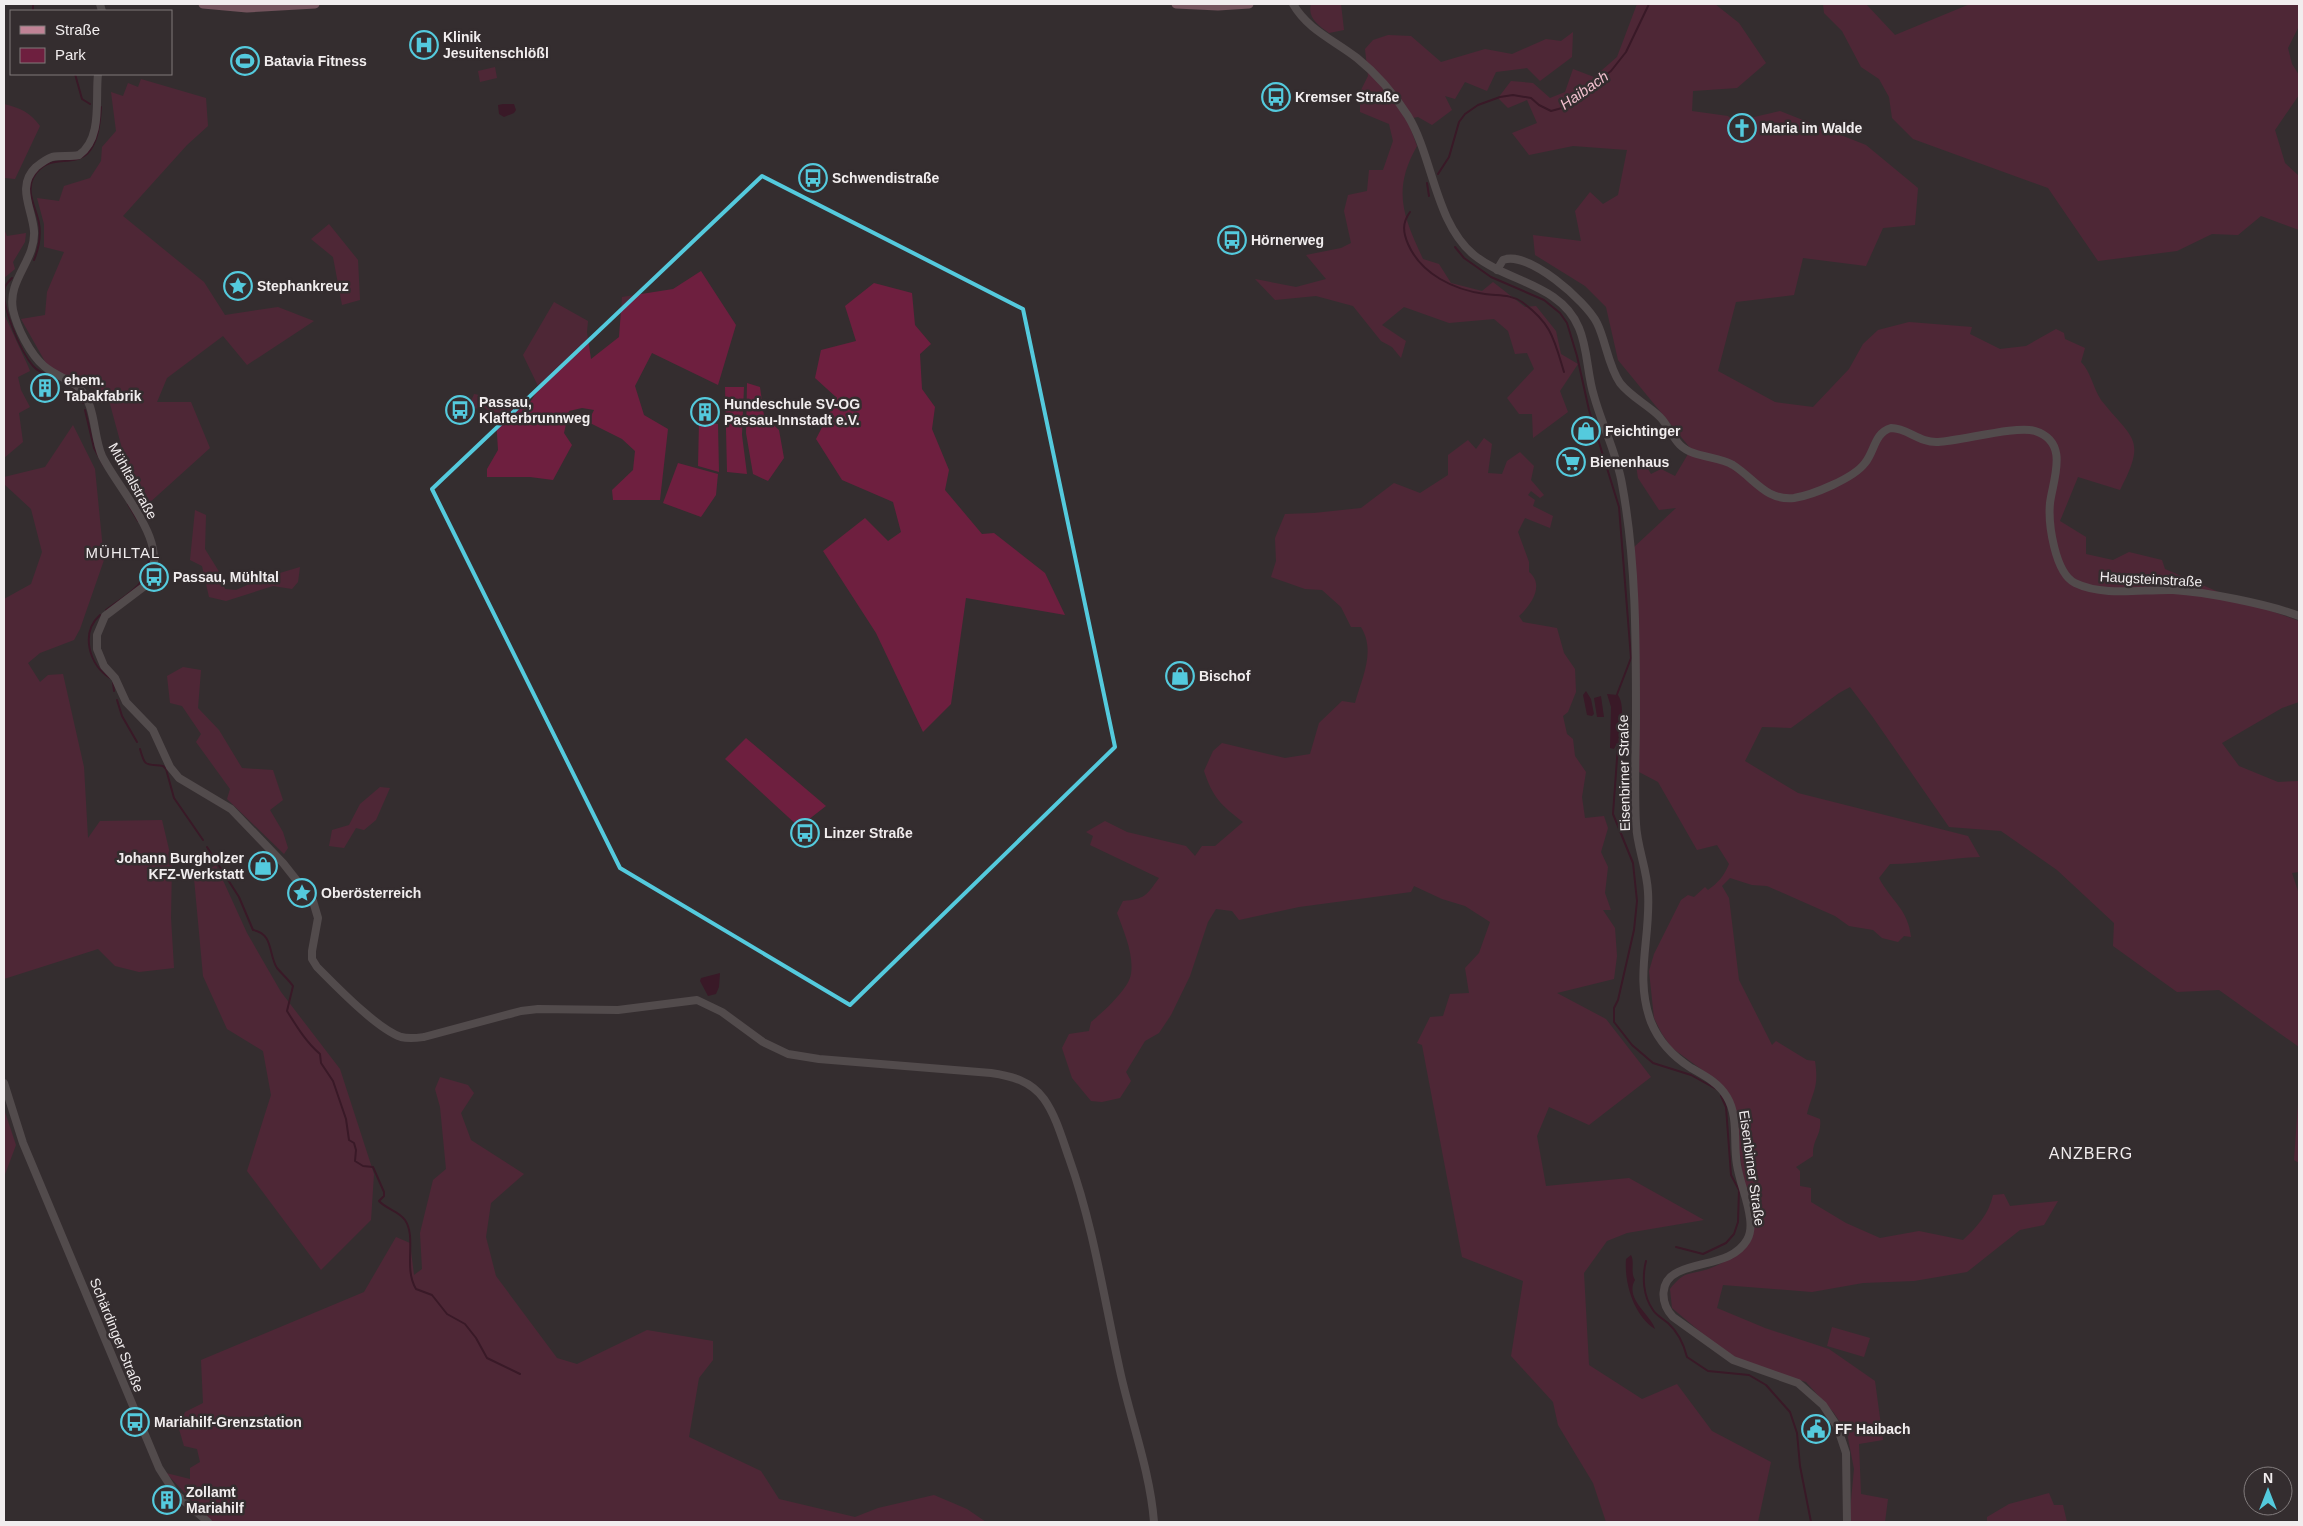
<svg xmlns="http://www.w3.org/2000/svg" width="2303" height="1526" font-family="Arial,sans-serif">
	<style>
		.green { fill: #6e1f3f }
		.water { fill: #3e011d }
		.lines { fill: none; stroke-linecap: round; stroke-linejoin: round }
		.stream { stroke: #3e011d; stroke-width: 2 }
		.secondary { stroke: #766f70; stroke-width: 8 }
		.primary { stroke: #c08396; stroke-width: 9 }
		.marked { fill: none; stroke: #54cadd; stroke-width: 4; stroke-linejoin: round }
		.labels { text-anchor: middle; dominant-baseline: central; stroke-width: 5; stroke-linejoin: round; paint-order: stroke }
		.poi-label { font-size: 14px; font-weight: bold; fill: #f1edee; stroke: #342d2f; text-anchor: start }
		.street-label { font-size: 14px; fill: #f1edee; stroke: #342d2f }
		.water-label { font-size: 15px; font-style: italic; fill: #f0bfcd; stroke: #342d2f }
		.neighbourhood-label { font-size: 15px; letter-spacing: 1px; fill: #f1edee; stroke: #342d2f }
		.quarter-label { font-size: 16px; letter-spacing: 1px; fill: #f1edee; stroke: #342d2f }
	</style>
	<rect width="100%" height="100%" fill="#342d2f"/>
	<path class="green" d="M1311 4H1341L1344 30 1329 33C1319 26 1307 18 1311 4Z
		M1637 4H1715L1739 23 1766 63 1737 88 1693 91 1692 111 1728 116 1745 132 1750 118 1780 111 1866 145 1918 188 1915 225 1883 228 1866 266 1803 258 1794 295 1736 302 1718 371 1775 402 1813 407 1849 369 1863 344 1878 330 1909 322 1972 327 1970 334 2000 349 2026 346 2056 329 2064 333 2065 339 2085 348 2081 362C2091 372 2093 388 2101 400 2133 440 2147 438 2120 490L2078 477 2060 521 2086 537V554L2113 560 2129 552 2162 560 2165 569 2221 593 2299 621V702L2282 708 2222 743 2239 766 2278 782 2299 781V872L2292 873 2299 894V1047L2219 990 2177 992 2113 946 2114 923 2057 870 2001 831 1949 827 1872 716 1850 687 1839 693 1791 728 1762 727 1745 761 1798 793 1968 836 1980 857C1949 858 1921 864 1890 864L1879 878C1891 901 1908 909 1911 937L1904 936 1898 942 1882 938 1873 930 1849 926 1835 916 1767 886 1752 885 1730 878 1722 886 1729 898 1739 980 1772 1045 1776 1041 1807 1060 1815 1061C1819 1088 1813 1090 1807 1114L1820 1119C1822 1136 1812 1139 1813 1156L1796 1167 1800 1171V1186L1811 1188V1202L1846 1223 1880 1238 1919 1231 1963 1240C1977 1227 1989 1214 1993 1195L2004 1194 2010 1206 2058 1201 2044 1225 2020 1230 1967 1272 1914 1281 1863 1283 1812 1292 1723 1285 1717 1308 1765 1328 1829 1349 1875 1381 1883 1440 1859 1444 1861 1494 1888 1499 1885 1522H1849L1854 1469 1847 1433 1834 1413 1806 1382 1738 1360 1710 1340 1672 1308 1670 1289C1686 1269 1689 1276 1711 1268 1727 1262 1739 1252 1751 1241L1740 1155 1737 1153 1733 1101 1716 1080 1672 1048 1662 1034 1654 1018 1649 971 1654 954 1681 900 1688 895 1694 897 1705 887 1708 890C1718 883 1724 876 1729 864L1717 845 1697 850 1658 782 1639 772 1633 548 1676 508 1659 510 1638 478 1636 465 1642 459 1651 474 1661 469 1675 476 1691 449 1618 360 1606 307 1585 286 1535 255 1533 235 1581 241 1575 211 1590 192 1603 204 1618 195 1627 150 1573 146 1529 155 1512 133 1537 123 1527 100 1508 108 1498 98 1511 81 1533 83 1550 98 1565 92 1573 69 1594 77 1617 57Z
		M1823 4H1866L1895 35 1970 4H2299V26L2288 48 2292 64 2299 75V95L2275 130 2285 163 2299 176V230L2261 216 2238 235 2212 234 2177 251 2098 261 2048 188 1913 139 1892 118 1889 97 1879 79 1861 67 1842 31 1824 13Z
		M1573 32 1572 57 1540 81 1527 68 1496 72 1487 91 1465 82 1455 99 1445 96 1452 110 1432 125 1418 117 1407 119 1417 146C1392 190 1403 216 1423 259L1439 264 1451 283 1482 291 1493 282 1525 307 1536 306 1556 331 1561 354 1578 364 1560 391 1568 412 1533 438 1532 414H1519L1507 398 1534 369 1527 353 1515 354 1508 331 1494 319 1449 323 1404 307 1382 325 1406 341 1401 358 1392 347 1381 341 1353 306 1316 296 1275 300 1255 279 1296 287 1326 279 1306 255 1341 248 1351 243 1344 211 1348 195 1367 191 1369 170H1383L1393 141 1389 124 1360 112V92L1368 76 1365 49 1373 40 1388 35 1411 36 1441 62 1485 49 1512 54 1546 39 1561 41Z
		M495 67 497 78 480 82 478 71Z
		M141 79 206 98 208 126 187 145 123 216 204 282 225 315 278 307 314 321 247 365 223 336 167 378 157 402H191L210 448 148 504 123 452 107 393 58 375 47 365 21 319 45 315 47 292 64 252 44 247V224L37 198 59 201 64 186 90 178 101 161 102 147 116 131 111 92 123 96 128 83 138 87Z
		M4 104C20 108 30 112 40 126L15 179 5 178 4 186Z
		M329 224 358 260 360 300 342 305 333 257 311 239Z
		M4 229 7 236 26 233 25 242 13 262 15 269 4 278Z
		M701 271 736 325 718 385 652 353 635 386 644 415 668 429 660 500H613L612 490 633 470 635 451 622 439 588 422 594 410 582 408 569 411 564 433 572 445 553 480 530 477H487V469L498 450 496 418 485 408 468 409 474 394 529 404 539 388 523 355 554 302 588 321 587 332 591 359 619 337 622 297 673 289Z
		M874 283 912 293 915 325 931 344 920 354 922 389 935 407 932 429 949 470 945 490 982 534 994 533 1045 573 1065 615 966 598 951 704 923 732 876 633 823 551 865 518 888 541 901 532 893 502 842 480 816 439 837 398 815 378 821 350 856 341 845 306Z
		M4 314 28 366 30 371 18 377 21 390 30 407 19 413 23 442 4 458Z
		M747 383 760 387 764 416 779 430 784 458 768 481 753 474 746 433Z
		M725 387H744L742 435 747 474 727 472Z
		M699 422 718 424 719 472 698 466Z
		M73 425 95 469 104 560 80 629 74 640 40 653 28 663 40 682 48 675 63 674 84 767 88 838 100 821 162 820 172 862 171 918 174 968 139 972 115 966 98 949 4 979V599L31 584 42 552 31 509 4 484V477L45 467Z
		M1484 438 1492 444 1488 473 1502 474 1507 461 1520 452 1534 466 1531 480 1544 495 1540 498 1531 491 1528 495 1535 500 1533 506 1553 516 1550 528 1525 518 1518 532 1529 562V572C1545 585 1531 605 1519 616L1523 622 1557 628 1564 653 1575 669 1576 692 1568 712 1563 716 1567 734 1573 739 1575 756 1586 772 1582 797 1585 818 1604 816 1608 828 1601 852 1608 867 1605 893 1611 910H1603L1615 928 1617 956 1614 979 1557 993 1606 1019 1651 1077 1589 1125 1549 1107 1537 1136 1546 1186 1629 1178 1704 1220 1627 1233 1607 1241 1584 1273 1589 1365 1642 1399 1677 1384 1712 1431 1771 1462 1758 1522H1606L1593 1483 1558 1425 1553 1402 1511 1356 1523 1281 1462 1257 1422 1045 1417 1043 1430 1017 1443 1016 1450 994 1469 993 1465 968 1479 953 1490 922 1465 906 1442 899 1414 886 1411 892 1299 907 1239 920 1232 911 1216 909 1208 922 1190 976 1171 1015 1159 1033 1145 1041 1126 1072 1131 1081 1120 1098 1102 1102 1091 1101 1072 1078 1062 1048 1069 1034 1089 1031 1091 1022C1102 1013 1129 989 1131 974 1134 954 1124 932 1117 913L1123 901C1145 899 1146 896 1159 878L1090 845 1093 836 1086 832 1105 821 1127 832 1186 846 1195 856 1202 846H1215L1243 822C1221 805 1213 798 1204 771L1213 751 1222 743 1285 758 1310 754 1319 723 1342 701 1355 703C1362 678 1376 651 1361 627H1351L1341 607 1322 590 1305 589 1271 577 1276 561 1275 538 1285 514 1314 513 1361 508 1394 483 1420 493 1448 475V455L1468 440 1476 449Z
		M678 463 718 474 716 495 701 517 663 503Z
		M195 510 206 515 205 549 218 570 225 589 236 590 263 578 300 567 298 582 292 589 273 586 226 601 209 597 202 566 190 560Z
		M183 667 201 670 198 708 219 730 242 768 273 770 283 800 270 810 283 832 288 848 284 854 227 799 230 789 196 742 201 734 182 706 170 703 167 676Z
		M746 738 826 806 799 827 725 759Z
		M380 787 390 788 376 820 364 830 356 828 344 848 329 846 332 830 349 825 360 804Z
		M216 865 247 933 281 992 340 1069 374 1174 371 1220 321 1270 247 1171 271 1095 263 1051 227 1029 203 976 194 878Z
		M440 1077 468 1085 474 1093 461 1113 471 1140 524 1174 491 1203 486 1237 496 1276 557 1358 577 1364 647 1330 713 1341V1360L699 1378 689 1437 761 1471 779 1499 855 1517 878 1508 934 1495 967 1509 986 1522H212L166 1473 190 1479V1468L200 1462 197 1449 184 1446 179 1429 185 1412 203 1403 201 1360 364 1292 396 1237 410 1243 414 1275 422 1269 420 1233 433 1180 446 1169 440 1107 435 1089Z
		M2299 1090V1163L2294 1160Z
		M4 1109 16 1145 4 1177Z
		M1832 1327 1870 1338 1864 1357 1827 1346Z
		M2049 1493 2054 1505H2063L2067 1522H1987V1517L2009 1504Z"/>
	<path class="water" d="M503 104H514L516 110 514 113 504 117 499 114 498 105Z
		M1586 691 1591 699 1594 714 1592 716 1587 715 1583 695Z
		M1607 694 1618 695C1626 706 1621 738 1614 749L1610 748 1611 707Z
		M1601 696 1604 717H1597L1594 698Z
		M720 973 719 987 716 994 708 996 700 981 701 978Z
		M1631 1255C1635 1262 1630 1272 1635 1280 1624 1299 1652 1316 1655 1329 1634 1316 1624 1283 1626 1259Z"/>
	<g class="lines">
		<path class="stream" d="M33 4V11
			M75 74 82 99 90 104
			M1438 174 1449 157 1459 122 1465 114 1478 105 1500 97 1513 95 1531 98 1539 105 1551 111 1562 108 1611 71 1626 52 1649 4
			M1427 183 1429 196
			M1410 212C1402 223 1403 232 1408 244 1421 274 1454 290 1485 294 1497 296 1511 294 1522 302 1552 324 1554 339 1564 372
			M1455 247 1464 258 1491 277 1544 300 1560 313 1567 323 1577 356 1589 410 1619 507 1631 658 1616 697
			M34 260C39 248 41 235 39 223 36 208 26 192 33 178 52 140 97 192 101 107
			M12 278C10 280 6 284 5 287 0 305 21 352 33 366 39 373 48 375 56 378
			M73 388 79 394 83 403
			M85 410 94 448 104 466
			M128 504 138 521
			M106 610C131 591 151 585 149 549
			M100 615C80 633 89 665 110 678
			M113 682 114 691
			M117 700 122 716 137 742
			M1619 731 1613 814 1633 863 1637 901 1634 930 1618 1000 1614 1008V1022L1632 1045 1653 1063 1691 1075 1718 1090
			M140 749C145 767 145 764 163 766L166 769 174 798 203 840
			M207 847 239 897 253 930C274 934 268 954 277 968 282 974 288 979 293 986L287 1011C297 1027 306 1042 320 1054L321 1063 333 1081 346 1119 349 1140 354 1143 356 1150 355 1161 363 1166 373 1167 384 1192V1196L379 1201C386 1209 399 1211 405 1220 417 1238 403 1267 416 1289L432 1295 447 1314 465 1324 476 1338 487 1358 520 1374
			M1676 1247 1703 1254 1726 1243 1734 1234 1738 1222 1739 1190 1731 1175 1726 1107 1721 1096
			M1646 1261C1642 1277 1643 1296 1653 1310 1656 1315 1663 1319 1668 1323 1678 1332 1684 1345 1687 1357L1708 1371 1749 1375 1766 1385 1790 1412 1797 1433 1800 1466 1811 1522"/>
		<path class="secondary" d="M100 4 102 11
			M1293 4C1308 30 1334 40 1357 58 1377 74 1394 94 1408 116 1433 157 1435 223 1474 255 1507 282 1561 284 1579 328 1588 349 1587 374 1594 396 1602 425 1617 454 1622 484 1636 559 1636 639 1636 715 1636 751 1634 788 1636 824 1637 847 1647 869 1648 892 1651 938 1634 977 1651 1022 1659 1042 1674 1057 1691 1068 1705 1076 1719 1083 1727 1097 1739 1117 1733 1143 1737 1165 1740 1183 1748 1200 1750 1218 1751 1225 1751 1233 1747 1240 1733 1264 1700 1261 1678 1272 1659 1281 1660 1303 1673 1317L1733 1360 1798 1383 1823 1405 1837 1426 1846 1453 1847 1522
			M98 74C95 99 103 138 79 155 70 157 61 155 52 157 46 159 41 163 36 167 16 186 32 208 34 231 36 260 7 280 13 310 17 328 30 354 44 366 54 375 69 379 79 388 96 404 93 436 102 456 119 491 175 546 146 585L105 616 97 635V649L104 666 115 678 126 702 153 730 170 767 179 778 231 809 283 863 313 901 318 918 312 951V959L317 967C335 985 377 1029 401 1037 409 1039 416 1038 424 1037L521 1011 538 1009 618 1010 697 1000 722 1012 763 1042 788 1054 819 1059 991 1073C1012 1076 1031 1081 1044 1099 1056 1116 1062 1138 1069 1158 1094 1228 1104 1299 1120 1371 1131 1421 1150 1471 1154 1522
			M1497 270 1503 260C1528 250 1586 301 1597 323 1606 341 1608 366 1620 383 1631 397 1648 405 1660 417 1668 425 1672 437 1680 445 1693 458 1718 456 1733 465 1755 479 1766 501 1794 498 1813 495 1854 478 1865 463 1875 451 1874 433 1891 428 1908 428 1919 443 1938 442 1961 441 2017 425 2035 431 2070 442 2053 479 2050 503 2048 524 2055 573 2075 583 2104 597 2142 589 2173 590 2206 592 2268 604 2299 616
			M4 1083 23 1143 159 1468 175 1493 208 1522"/>
		<path class="primary" d="M203 4 247 8 315 4
			M1176 4 1218 6 1249 4"/>
	</g>
	<path d="M0 0H2303V1526H0ZM762 176 1023 309 1115 747 850 1005 620 868 432 489Z" fill="#342d2f" fill-opacity=".55" fill-rule="evenodd"/>
	<path class="marked" d="M762 176 1023 309 1115 747 850 1005 620 868 432 489Z"/>
	<defs>
		<symbol id="hospital-ring" viewBox="-11 -11 22 22"><circle r="9.5" fill="#342d2f" stroke="#54cadd" stroke-width="1.5"/><path d="M-5-5h3v3.5h4V-5h3V5h-3V1.5h-4V5h-3Z" fill="#54cadd"/></symbol>
		<symbol id="stadium-ring" viewBox="-11 -11 22 22"><circle r="9.5" fill="#342d2f" stroke="#54cadd" stroke-width="1.5"/><path d="M0-5a6.5 5 0 1 0 0 10a6.5 5 0 1 0 0-10ZM-3.5-1.8h7v3.6h-7Z" fill="#54cadd"/></symbol>
		<symbol id="bus-ring" viewBox="-11 -11 22 22"><circle r="9.5" fill="#342d2f" stroke="#54cadd" stroke-width="1.5"/><path d="M-5-6H5V4H4V6H2V4H-2V6H-4V4H-5ZM-3.5-4V0h7V-4ZM-3.5 1.2v1.5H-2V1.2ZM2 1.2v1.5H3.5V1.2Z" fill="#54cadd"/></symbol>
		<symbol id="church-ring" viewBox="-11 -11 22 22"><circle r="9.5" fill="#342d2f" stroke="#54cadd" stroke-width="1.5"/><path d="M-1.2-6h2.4v3.5h3.3v2.4h-3.3V6h-2.4V-.1h-3.3v-2.4h3.3Z" fill="#54cadd"/></symbol>
		<symbol id="sight-ring" viewBox="-11 -11 22 22"><circle r="9.5" fill="#342d2f" stroke="#54cadd" stroke-width="1.5"/><path d="M0-6L1.8-2.2L6-1.7L2.9 1.2L3.7 5.4L0 3.3L-3.7 5.4L-2.9 1.2L-6-1.7L-1.8-2.2Z" fill="#54cadd"/></symbol>
		<symbol id="building-ring" viewBox="-11 -11 22 22"><circle r="9.5" fill="#342d2f" stroke="#54cadd" stroke-width="1.5"/><path d="M-4-6H4V6H1V3H-1V6H-4ZM-2.5-4.3h1.7v1.8h-1.7ZM.8-4.3h1.7v1.8H.8ZM-2.5-1h1.7V.8h-1.7ZM.8-1h1.7V.8H.8Z" fill="#54cadd"/></symbol>
		<symbol id="shop-ring" viewBox="-11 -11 22 22"><circle r="9.5" fill="#342d2f" stroke="#54cadd" stroke-width="1.5"/><path d="M-5-2.5h2.3a2.7 3.5 0 0 1 5.4 0H5L5.5 6h-11ZM-1.5-2.5h3a1.5 2.3 0 0 0-3 0Z" fill="#54cadd"/></symbol>
		<symbol id="supermarket-ring" viewBox="-11 -11 22 22"><circle r="9.5" fill="#342d2f" stroke="#54cadd" stroke-width="1.5"/><path d="M-6-5.5h2.5l.6 2H6L4.5 2H-2.5L-4.4-4H-6ZM-1.5 3.2a1.3 1.3 0 1 0 .1 0ZM3 3.2a1.3 1.3 0 1 0 .1 0Z" fill="#54cadd"/></symbol>
		<symbol id="civic-ring" viewBox="-11 -11 22 22"><circle r="9.5" fill="#342d2f" stroke="#54cadd" stroke-width="1.5"/><path d="M-.6-6.5H3V-4.5H.6V-3L4-1V1h2V6H-6V1h2V-1L-.6-3ZM-1.2 2.5V6h2.4V2.5Z" fill="#54cadd"/></symbol>
	</defs>
	<g fill-rule="evenodd">
		<use href="#hospital-ring" x="408" y="29" width="32" height="32"/>
		<use href="#stadium-ring" x="229" y="45" width="32" height="32"/>
		<use href="#bus-ring" x="1260" y="81" width="32" height="32"/>
		<use href="#church-ring" x="1726" y="112" width="32" height="32"/>
		<use href="#bus-ring" x="797" y="162" width="32" height="32"/>
		<use href="#bus-ring" x="1216" y="224" width="32" height="32"/>
		<use href="#sight-ring" x="222" y="270" width="32" height="32"/>
		<use href="#building-ring" x="29" y="372" width="32" height="32"/>
		<use href="#bus-ring" x="444" y="394" width="32" height="32"/>
		<use href="#building-ring" x="689" y="396" width="32" height="32"/>
		<use href="#shop-ring" x="1570" y="415" width="32" height="32"/>
		<use href="#supermarket-ring" x="1555" y="446" width="32" height="32"/>
		<use href="#bus-ring" x="138" y="561" width="32" height="32"/>
		<use href="#shop-ring" x="1164" y="660" width="32" height="32"/>
		<use href="#bus-ring" x="789" y="817" width="32" height="32"/>
		<use href="#shop-ring" x="247" y="850" width="32" height="32"/>
		<use href="#sight-ring" x="286" y="877" width="32" height="32"/>
		<use href="#bus-ring" x="119" y="1406" width="32" height="32"/>
		<use href="#civic-ring" x="1800" y="1413" width="32" height="32"/>
		<use href="#building-ring" x="151" y="1484" width="32" height="32"/>
	</g>
	<g class="labels">
		<g class="poi-label">
			<text x="443" y="37">Klinik<tspan x="443" dy="16">Jesuitenschlößl</tspan></text>
			<text x="264" y="61">Batavia Fitness</text>
			<text x="1295" y="97">Kremser Straße</text>
			<text x="1761" y="128">Maria im Walde</text>
			<text x="832" y="178">Schwendistraße</text>
			<text x="1251" y="240">Hörnerweg</text>
			<text x="257" y="286">Stephankreuz</text>
			<text x="64" y="380">ehem.<tspan x="64" dy="16">Tabakfabrik</tspan></text>
			<text x="479" y="402">Passau,<tspan x="479" dy="16">Klafterbrunnweg</tspan></text>
			<text x="724" y="404">Hundeschule SV-OG<tspan x="724" dy="16">Passau-Innstadt e.V.</tspan></text>
			<text x="1605" y="431">Feichtinger</text>
			<text x="1590" y="462">Bienenhaus</text>
			<text x="173" y="577">Passau, Mühltal</text>
			<text x="1199" y="676">Bischof</text>
			<text x="824" y="833">Linzer Straße</text>
			<text x="244" y="858" text-anchor="end">Johann Burgholzer<tspan x="244" dy="16">KFZ-Werkstatt</tspan></text>
			<text x="321" y="893">Oberösterreich</text>
			<text x="154" y="1422">Mariahilf-Grenzstation</text>
			<text x="1835" y="1429">FF Haibach</text>
			<text x="186" y="1492">Zollamt<tspan x="186" dy="16">Mariahilf</tspan></text>
		</g>
		<g class="street-label">
			<text transform="translate(133 481) rotate(61)">Mühltalstraße</text>
			<text transform="translate(2151 579) rotate(3)">Haugsteinstraße</text>
			<text transform="translate(1624 773) rotate(-91)">Eisenbirner Straße</text>
			<text transform="translate(1752 1168) rotate(82)">Eisenbirner Straße</text>
			<text transform="translate(117 1335) rotate(68)">Schärdinger Straße</text>
		</g>
		<g class="water-label">
			<text transform="translate(1584 90) rotate(-35)">Haibach</text>
		</g>
		<g class="neighbourhood-label">
			<text x="123" y="552">MÜHLTAL</text>
		</g>
		<g class="quarter-label">
			<text x="2091" y="1153">ANZBERG</text>
		</g>
	</g>
	<rect width="2303" height="1526" fill="none" stroke="#f1edee" stroke-width="10"/>
	<rect x="10" y="10" width="162" height="65" fill="#342d2f" stroke="#807a7b"/>
	<rect x="20" y="26" width="25" height="8" fill="#c08396" stroke="#807a7b"/>
	<text x="55" y="35" font-size="15" fill="#f1edee">Straße</text>
	<rect x="20" y="48" width="25" height="15" fill="#6e1f3f" stroke="#807a7b"/>
	<text x="55" y="60" font-size="15" fill="#f1edee">Park</text>
	<g transform="translate(2268 1491)"><circle r="24" fill="#342d2f" stroke="#807a7b"/>
	<path d="M0-4L9 19L0 12L-9 19Z" fill="#54cadd"/>
	<text y="-8" font-size="14" font-weight="bold" text-anchor="middle" fill="#f1edee">N</text>
	</g>
</svg>
